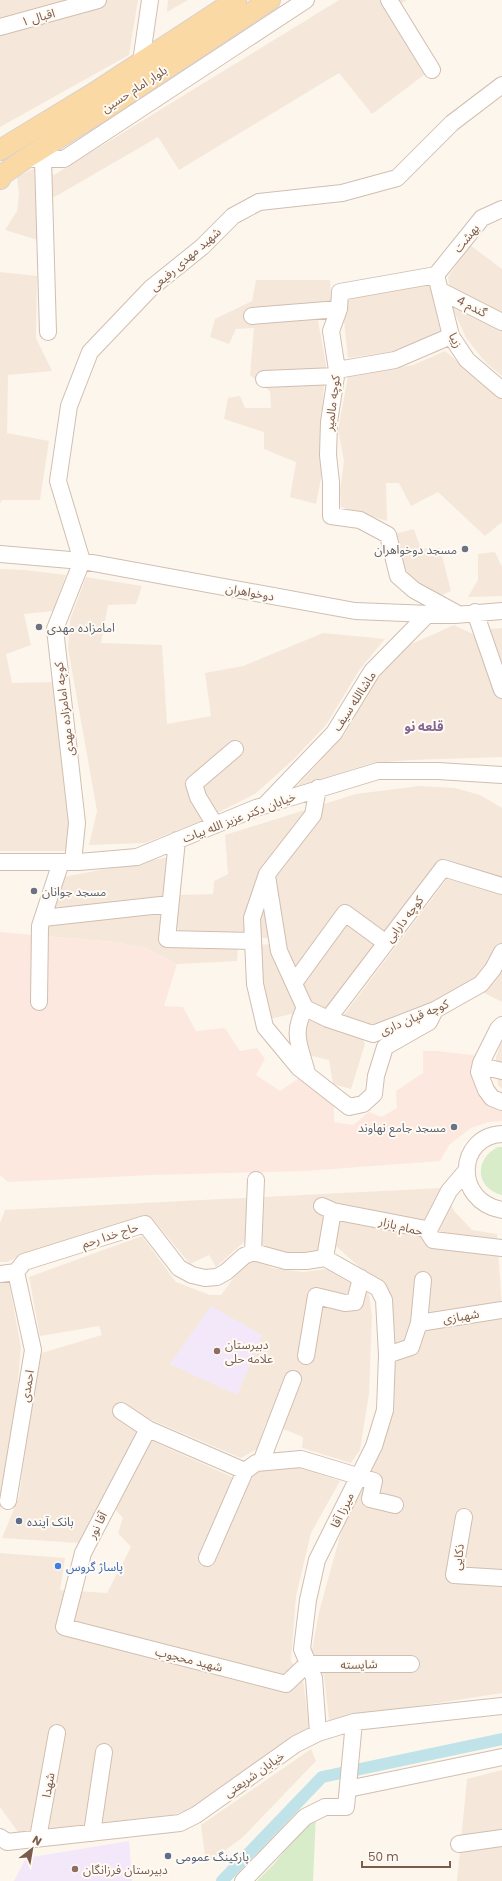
<svg xmlns="http://www.w3.org/2000/svg" width="502" height="1881" font-family="Poppins,'Noto Sans Arabic',sans-serif">
	<style>
		.residential { fill: #f5e8da; fill-rule: evenodd }
		.commercial { fill: #fde8e0 }
		.education { fill: #f3e8fa }
		.green { fill: #d8ecc9 }
		.lines { fill: none; stroke-linecap: round; stroke-linejoin: round }
		.canal { stroke: #bfe3e8; stroke-width: 12 }
		.minor-casing { stroke: #d1beb0; stroke-width: 18 }
		.major-casing { stroke: #dad1cd; stroke-width: 22 }
		.minor { stroke: #fff; stroke-width: 16 }
		.major { stroke: #fbd9a5; stroke-width: 20 }
		.worship-dot { fill: #6b7280; stroke: #fffaf3; stroke-width: 1.5 }
		.education-dot { fill: #8d6e63; stroke: #fffaf3; stroke-width: 1.5 }
		.service-dot { fill: #5c6f8a; stroke: #fffaf3; stroke-width: 1.5 }
		.shop-dot { fill: #3f7fe0; stroke: #fffaf3; stroke-width: 1.5 }
		.labels { text-anchor: middle; dominant-baseline: central; stroke-width: 4; stroke-linejoin: round; paint-order: stroke }
		.street-label { font-size: 12px; fill: #7a5c4d; stroke: #fffaf3 }
		.worship-label { font-size: 12px; fill: #5b616d; stroke: #fffaf3; text-anchor: end }
		.education-label { font-size: 12px; fill: #785e54; stroke: #fffaf3; text-anchor: start }
		.service-label { font-size: 12px; fill: #4e5e75; stroke: #fffaf3; text-anchor: start }
		.shop-label { font-size: 12px; fill: #366cbe; stroke: #fffaf3; text-anchor: start }
		.neighbourhood-label { font-size: 13px; font-weight: bold; fill: #846695; stroke: #fffaf3 }
	</style>
	<rect width="100%" height="100%" fill="#fdf6ec"/>
	<path class="residential" d="M0 0H138L129 55 0 127Z
		M168 0H188L167 12Z
		M339 0H407L387 12 424 75 372 114 339 73 179 170 158 137 58 195 40 203 41 241 5 230 17 211 19 194 17 177 37 167 54 175Z
		M470 245 502 269V376L486 363 466 338 453 309 448 277Z
		M0 272 37 276 36 338 52 371 8 375 7 433 49 441 40 500H2L0 504Z
		M256 280H330L331 303 315 304 326 364 320 433 322 473 316 504 290 497 296 462 264 449V432L224 419 228 398 240 396 245 408H271L270 391 250 375 254 328 236 329 229 344 210 337 215 319 252 301Z
		M429 282 441 334 390 352 348 358 344 321 348 299Z
		M445 351 502 399V522L485 536 438 492 411 506 399 483H386L387 521 341 507 340 491 344 461 338 430 348 376 413 365Z
		M414 529 421 549 440 548 451 591 440 596 410 579 403 569 394 534Z
		M495 552 502 567V596L468 597 478 580V554Z
		M0 569 25 570 66 575 53 611 24 614 31 645 6 654 12 683 54 682 73 835 66 851H0Z
		M86 577 142 586 136 604 108 605 101 643 162 645 167 724 211 716 205 673 243 666 323 633 385 639 360 669 326 725 293 760 255 794 201 821 145 843 89 845 97 811 68 648 70 620Z
		M454 625 473 634 491 629 502 628V757L412 760 372 763 297 786 344 735 376 678 407 646Z
		M419 786 455 788 480 795 502 808V878L444 860 324 1014 306 1006 293 971 285 939 181 933 175 925 179 895 213 894 214 881 228 874 225 835 356 794Z
		M169 857 163 945 238 948 237 961 177 964 145 948 114 942 45 936 63 877Z
		M447 879 502 894V1002L475 988 372 1026 343 1016Z
		M272 944 300 1012 270 1019 264 994 258 945Z
		M308 1020 362 1037 365 1044 351 1089 333 1084 329 1060 307 1055 302 1036Z
		M502 1040V1089L498 1085 496 1057Z
		M441 1188 455 1212 472 1230 497 1234 502 1309V1693L329 1720 324 1676 312 1651 319 1612 340 1536 354 1498 387 1431 391 1413 389 1321 385 1283 364 1271 337 1247 318 1251 290 1254 245 1241 216 1267 209 1255 190 1264 151 1217 28 1252 7 1262H0V1223L5 1210Z
		M142 1236 176 1282 210 1295H221L241 1268 249 1261 260 1262 273 1268 303 1272 326 1269 369 1294 372 1316 369 1394 360 1450 351 1463 302 1448 303 1437 266 1422 257 1449 241 1458 147 1418 80 1543 2 1538 19 1497 38 1354 102 1335 99 1326 40 1336 29 1277ZM262 1335 237 1394 170 1364Z
		M0 1283H9L21 1347 15 1416 0 1513Z
		M150 1440 248 1484 257 1470 297 1466 340 1481 311 1533 296 1596 291 1661 303 1679 309 1727 265 1756 188 1810 171 1815 18 1832 0 1807V1553L65 1558 60 1590 107 1593 131 1547 118 1533 123 1518 114 1508Z
		M311 1749 316 1761 242 1838 206 1864 201 1825Z
		M502 1770V1881H457L467 1779Z"/>
	<path class="commercial" d="M0 932 114 942 145 948 177 964 164 1006 183 1007 196 1031 225 1028 240 1051 257 1048 265 1059 256 1075 280 1091 298 1079 334 1105V1122L353 1125 369 1112 381 1117 397 1108 396 1091 423 1073V1051H438L480 1056 475 1075 502 1108V1121L489 1122 471 1128 449 1145 440 1161 306 1171 151 1175 8 1182 0 1175Z"/>
	<path class="education" d="M211 1306 262 1335 237 1395 170 1364Z
		M129 1841 132 1881H14L26 1858Z"/>
	<path class="green" d="M498 1147H502V1195C475 1188 474 1159 498 1147Z
		M316 1814 313 1881H257L273 1865Z"/>
	<g class="lines">
		<path class="canal" d="M222 1881 322 1777 502 1739"/>
		<defs>
			<path id="minor" d="M389 0 432 70
				M0 27 98 0
				M141 62 150 0
				M25 159H64L306 0
				M43 159 48 332
				M436 275 340 292 339 309 331 331 337 370 329 422 328 455 331 482V516L360 520 388 535 398 576 414 590 458 614
				M436 275 451 336 467 360 502 390
				M436 275 482 218 502 209
				M441 291 502 322
				M252 316 339 309
				M337 370 395 360 451 336
				M264 379 336 376
				M0 554 82 561 355 611 455 615 502 611
				M475 612 502 690
				M318 788 313 815 267 874 252 918 255 984 265 1027 299 1068 349 1107 363 1104 374 1094 376 1076 385 1047 429 1022 435 1010
				M265 805 334 733 372 671 428 614
				M215 825 198 797 194 784 235 749
				M177 840 167 939 253 941
				M0 862H79L137 857 256 808 378 771H438L502 775
				M73 862 77 823 55 629 82 561 58 481 69 406 90 352 151 288 202 247 233 216 259 202 342 193 397 178 452 123 502 85
				M267 876 279 951 305 1008 328 1019 373 1034 435 1010 481 984 493 969 502 952
				M43 918 170 904
				M294 983 345 913 386 943
				M39 1002 40 926 61 862
				M305 1008C291 1034 300 1046 307 1073
				M328 1019 443 868 502 886
				M502 1025 498 1029 481 1063 479 1072 486 1090 492 1098 502 1102
				M481 1066 502 1071
				M502 1134C457 1136 453 1201 502 1210
				M322 1206 333 1211 426 1229 433 1240 502 1248
				M428 1232 449 1191 466 1171
				M253 1252 256 1180
				M325 1258 333 1211
				M0 1274 16 1272 24 1262 145 1224 179 1268 192 1275 205 1278 217 1277 226 1272 244 1256 253 1252 286 1261H306L325 1258 378 1288 384 1300 387 1355 385 1410 374 1446 317 1560 308 1600 302 1649 314 1678 318 1733
				M419 1323 502 1310
				M387 1355 411 1347 419 1323 423 1280
				M306 1356 316 1296 345 1303 355 1302 361 1278
				M121 1411 148 1429 245 1471
				M148 1429 83 1553 64 1627 286 1684 307 1664H411
				M261 1462 293 1379
				M8 1501 33 1350 16 1272
				M464 1517 454 1575 502 1578
				M207 1558 245 1471 256 1463 301 1459 374 1481 370 1499 395 1505
				M348 1789 502 1757
				M92 1833 104 1752
				M0 1837 7 1842 180 1823 196 1815 296 1744 318 1733 354 1722 502 1706
				M38 1838 57 1733
				M459 1844 502 1838
				M243 1881 305 1817 325 1807H346L354 1722"/>
			<path id="major" d="M0 150 94 93 236 0
				M0 179 3 174 25 159 106 108 270 0"/>
		</defs>
		<use href="#minor" class="minor-casing"/>
		<use href="#major" class="major-casing"/>
		<use href="#minor" class="minor"/>
		<use href="#major" class="major"/>
	</g>
	<g class="worship-dot">
		<circle cx="465" cy="549" r="4"/>
		<circle cx="39" cy="627" r="4"/>
		<circle cx="34" cy="891" r="4"/>
		<circle cx="454" cy="1127" r="4"/>
	</g>
	<g class="education-dot">
		<circle cx="217" cy="1351" r="4"/>
		<circle cx="75" cy="1869" r="4"/>
	</g>
	<g class="service-dot">
		<circle cx="19" cy="1521" r="4"/>
		<circle cx="168" cy="1856" r="4"/>
	</g>
	<circle class="shop-dot" cx="58" cy="1566" r="4"/>
	<g class="labels">
		<g class="street-label">
			<text transform="translate(38 17) rotate(-16)">اقبال ۱</text>
			<text transform="translate(134 89) rotate(-33)">بلوار امام حسین</text>
			<text transform="translate(466 238) rotate(-51)">بهشت</text>
			<text transform="translate(185 259) rotate(-41)">شهید مهدی رفیعی</text>
			<text transform="translate(472 306) rotate(27)">گندم 4</text>
			<text transform="translate(456 340) rotate(63)">زیبا</text>
			<text transform="translate(332 403) rotate(-83)">کوچه مالمیر</text>
			<text transform="translate(250 592) rotate(10)">دوخواهران</text>
			<text transform="translate(354 701) rotate(-57)">ماشاالله سیف</text>
			<text transform="translate(64 709) rotate(-97)">کوچه امامزاده مهدی</text>
			<text transform="translate(239 817) rotate(-21)">خیابان دکتر عزیز الله بیات</text>
			<text transform="translate(404 919) rotate(-53)">کوچه دارابی</text>
			<text transform="translate(414 1017) rotate(-23)">کوچه قپان داری</text>
			<text transform="translate(401 1226) rotate(14)">حمام بازار</text>
			<text transform="translate(110 1235) rotate(-18)">حاج خدا رحم</text>
			<text transform="translate(461 1316) rotate(-9)">شهبازی</text>
			<text transform="translate(27 1386) rotate(-81)">احمدی</text>
			<text transform="translate(342 1510) rotate(-64)">میرزا آقا</text>
			<text transform="translate(97 1525) rotate(-63)">آقا نور</text>
			<text transform="translate(458 1557) rotate(-84)">ذکایی</text>
			<text transform="translate(189 1659) rotate(14)">شهید محجوب</text>
			<text transform="translate(359 1664) rotate(-1)">شایسته</text>
			<text transform="translate(254 1774) rotate(-35)">خیابان شریعتی</text>
			<text transform="translate(48 1785) rotate(-80)">شهدا</text>
		</g>
		<g class="worship-label">
			<text x="457" y="549">مسجد دوخواهران</text>
			<text x="47" y="627" text-anchor="start">امامزاده مهدی</text>
			<text x="42" y="891" text-anchor="start">مسجد جوانان</text>
			<text x="446" y="1127">مسجد جامع نهاوند</text>
		</g>
		<g class="education-label">
			<text x="225" y="1344">دبیرستان<tspan x="225" dy="14">علامه حلی</tspan></text>
			<text x="83" y="1869">دبیرستان فرزانگان</text>
		</g>
		<g class="service-label">
			<text x="27" y="1521">بانک آینده</text>
			<text x="176" y="1856">پارکینگ عمومی</text>
		</g>
		<g class="shop-label">
			<text x="66" y="1566">پاساژ گروس</text>
		</g>
		<g class="neighbourhood-label">
			<text x="424" y="726">قلعه نو</text>
		</g>
	</g>
	<g transform="translate(32 1849) rotate(31)" stroke="#fffaf3" stroke-width="3" paint-order="stroke">
	<path d="M0-3L7 15L0 10L-7 15Z" fill="#7a5c4d"/>
	<text y="-6" font-size="11" font-weight="bold" text-anchor="middle" fill="#7a5c4d">N</text>
	</g>
	<path d="M362 1861v6h88v-6" fill="none" stroke="#7a5c4d" stroke-width="2"/>
	<text x="368" y="1861" font-size="12" fill="#7a5c4d" stroke="#fffaf3" stroke-width="3" paint-order="stroke">50 m</text>
</svg>
